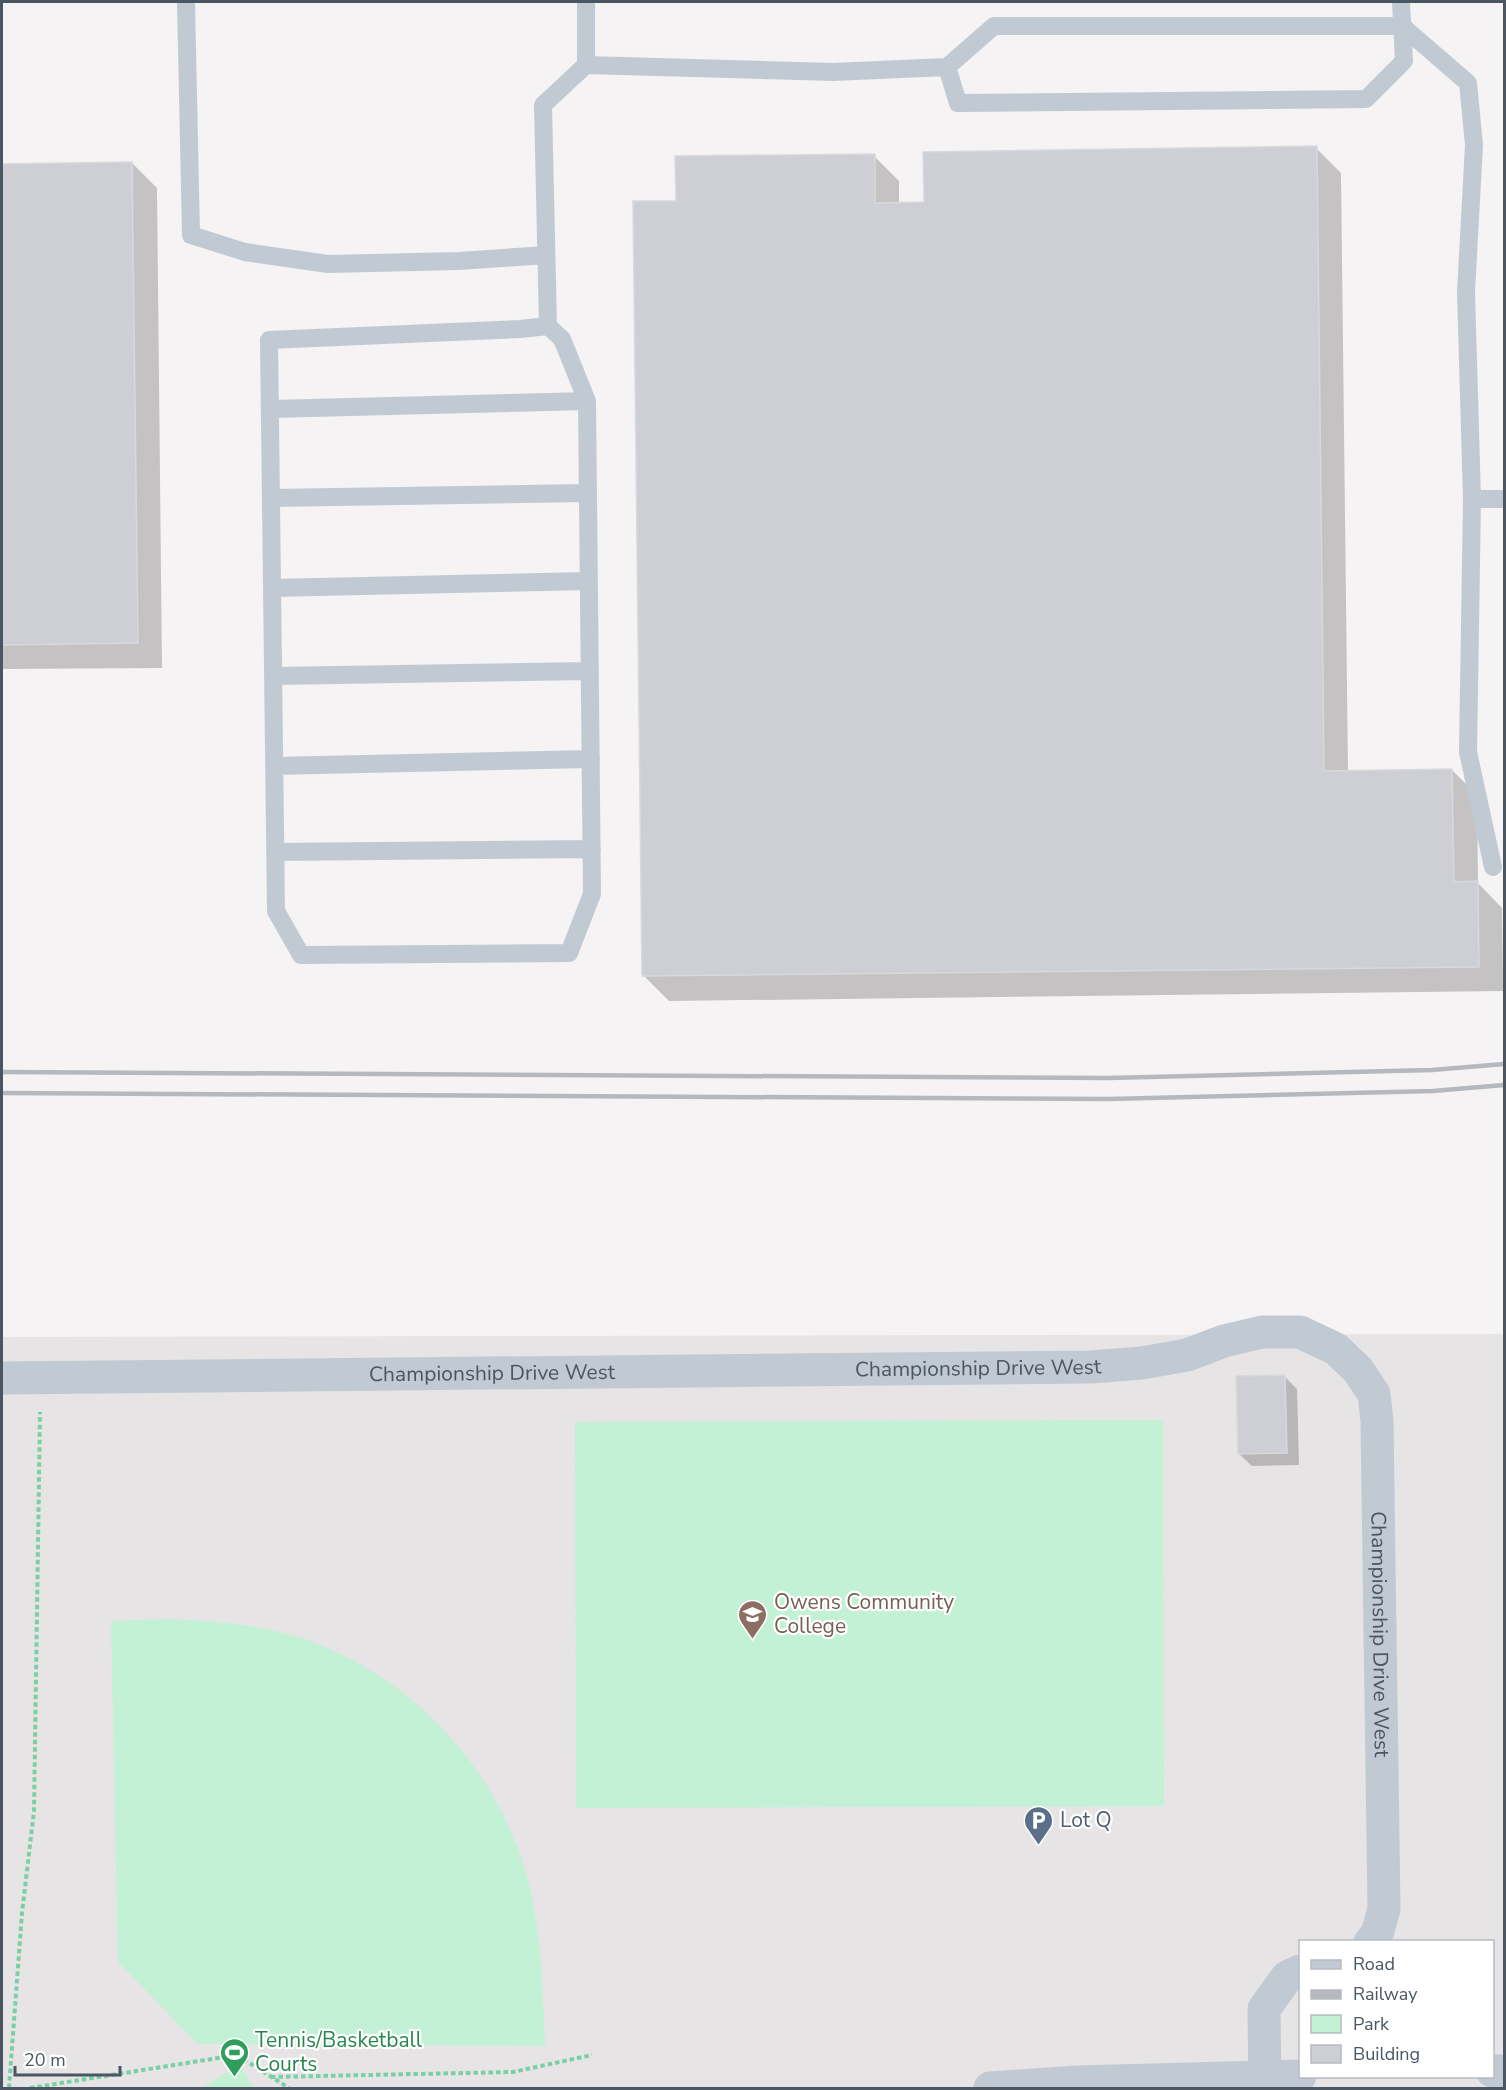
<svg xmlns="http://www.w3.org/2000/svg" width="1506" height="2090" font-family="'Nunito Sans',sans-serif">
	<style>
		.education { fill: #e6e4e5; fill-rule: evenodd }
		.green { fill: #c3f1d5 }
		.shadow { fill: #0003 }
		.building { fill: #cdcfd5; stroke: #d7d9de; stroke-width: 1.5 }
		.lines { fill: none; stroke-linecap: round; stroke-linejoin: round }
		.path { stroke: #7ad0a6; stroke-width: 4; stroke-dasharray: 4.5 3; stroke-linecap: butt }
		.service { stroke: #c1cad2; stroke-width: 18 }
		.minor { stroke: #c1cad2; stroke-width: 33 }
		.rail { stroke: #b5b8bd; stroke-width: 4.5 }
		.labels { text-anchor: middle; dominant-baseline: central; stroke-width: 4.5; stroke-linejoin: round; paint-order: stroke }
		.street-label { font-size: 21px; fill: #4a5661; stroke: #fff }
		.education-label { font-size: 21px; fill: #785e54; stroke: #fff; text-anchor: start }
		.service-label { font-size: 21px; fill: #4e5e75; stroke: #fff; text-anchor: start }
		.leisure-label { font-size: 21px; fill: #27864d; stroke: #fff; text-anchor: start }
	</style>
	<rect width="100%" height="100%" fill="#f5f3f3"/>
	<path class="education" d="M1504 1334V2088H2V1337ZM1300 1942H1492V2076H1300Z"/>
	<path class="green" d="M1163 1420 1164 1806 576 1808 575 1422Z
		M166 1619C217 1621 270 1625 318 1644 425 1686 509 1785 532 1897 542 1947 543 1996 545 2046L198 2044 118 1962 111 1621Z
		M240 2065 254 2088H201Z"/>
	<path class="shadow" d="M1316 148 1341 173 1348 772 1452 770 1477 795 1478 883 1502 908 1503 991 669 1001 644 976 677 202 874 156 899 181V204L925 203Z
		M132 163 157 188 162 668 2 669V165Z
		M1285 1377 1297 1389 1299 1465 1252 1466 1239 1454Z"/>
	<path class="building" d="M1317 146 1324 771 1452 769 1454 882 1478 881 1479 967 642 976 633 201H676L675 156 875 154V203L924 202 923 152Z
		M132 162 138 643 2 645V164Z
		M1285 1375 1287 1453 1238 1454 1236 1376Z"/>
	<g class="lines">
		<path class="path" d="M271 2077 513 2072 592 2055
			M9 2088 22 1913 34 1811 40 1412
			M30 2088 237 2055 289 2088"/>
		<path class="service" d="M186 2 191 235 245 252 328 264 459 261 546 255
			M586 65 833 72 947 67 994 26H1402L1468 83 1474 145 1466 292 1472 499 1468 752 1493 867
			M947 67 958 103 1366 99 1404 61 1401 2
			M548 326 520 329 269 340 276 911 301 955 569 953 592 894 587 401 562 339 548 326 543 105 586 65V2
			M271 409 587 401
			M272 498 587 493
			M1472 499H1504
			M273 588 589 581
			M274 676 590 671
			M274 766 591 759
			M275 852 592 849"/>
		<g class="minor">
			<path id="s1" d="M2 1378 1091 1367 1142 1363 1187 1355 1224 1341 1262 1332H1300L1336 1349 1358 1370 1374 1394 1377 1421 1384 1909 1377 1934 1370 1942"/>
			<path d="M1492 2071H1504"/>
			<path d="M990 2088 1077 2082 1300 2076"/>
			<path d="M1265 2088 1264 2009 1287 1977 1300 1971"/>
		</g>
		<path class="rail" d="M2 1072 1108 1078 1432 1070 1504 1064
			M2 1093 1108 1099 1433 1091 1504 1085"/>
	</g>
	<defs>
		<symbol id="university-pin" viewBox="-11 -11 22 30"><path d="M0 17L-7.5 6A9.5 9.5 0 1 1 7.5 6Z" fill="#8d6e63" stroke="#fff"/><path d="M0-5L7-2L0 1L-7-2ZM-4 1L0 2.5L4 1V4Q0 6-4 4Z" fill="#fff"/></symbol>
		<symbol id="parking-pin" viewBox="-11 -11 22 30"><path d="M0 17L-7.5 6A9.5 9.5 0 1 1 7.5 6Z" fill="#5c6f8a" stroke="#fff"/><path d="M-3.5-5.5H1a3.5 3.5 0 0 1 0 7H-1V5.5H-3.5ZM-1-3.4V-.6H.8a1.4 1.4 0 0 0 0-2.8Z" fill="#fff"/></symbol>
		<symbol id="stadium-pin" viewBox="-11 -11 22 30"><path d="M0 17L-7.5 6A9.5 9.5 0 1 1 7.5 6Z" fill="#2e9e5b" stroke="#fff"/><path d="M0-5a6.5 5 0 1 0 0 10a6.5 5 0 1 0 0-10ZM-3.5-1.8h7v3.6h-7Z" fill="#fff"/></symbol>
	</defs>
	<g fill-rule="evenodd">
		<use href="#university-pin" x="736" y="1598" width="33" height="45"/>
		<use href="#parking-pin" x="1022" y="1804" width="33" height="45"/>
		<use href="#stadium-pin" x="218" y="2036" width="33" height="45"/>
	</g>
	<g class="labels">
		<g class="street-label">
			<text stroke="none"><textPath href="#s1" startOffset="976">Championship Drive West</textPath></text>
			<text stroke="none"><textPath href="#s1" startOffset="490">Championship Drive West</textPath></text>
			<text stroke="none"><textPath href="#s1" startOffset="1642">Championship Drive West</textPath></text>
		</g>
		<g class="education-label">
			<text x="774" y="1602">Owens Community<tspan x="774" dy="24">College</tspan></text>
		</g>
		<g class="service-label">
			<text x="1060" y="1820">Lot Q</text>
		</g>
		<g class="leisure-label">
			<text x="255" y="2040">Tennis/Basketball<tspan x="255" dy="24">Courts</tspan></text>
		</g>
	</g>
	<rect width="1506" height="2090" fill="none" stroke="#4a5661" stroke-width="6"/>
	<rect x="1299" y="1940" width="195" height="138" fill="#ffffff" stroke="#b7bbc0" stroke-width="1.5"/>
	<rect x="1311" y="1960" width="30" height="9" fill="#c1cad2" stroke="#b7bbc0" stroke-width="1.5"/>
	<text x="1353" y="1970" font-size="18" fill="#4a5661">Road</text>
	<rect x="1311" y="1990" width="30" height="9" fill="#b5b8bd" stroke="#b7bbc0" stroke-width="1.5"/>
	<text x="1353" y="2000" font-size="18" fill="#4a5661">Railway</text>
	<rect x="1311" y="2015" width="30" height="18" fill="#c3f1d5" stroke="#b7bbc0" stroke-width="1.5"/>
	<text x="1353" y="2030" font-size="18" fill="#4a5661">Park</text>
	<rect x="1311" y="2045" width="30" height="18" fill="#cdcfd5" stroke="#b7bbc0" stroke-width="1.5"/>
	<text x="1353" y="2060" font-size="18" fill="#4a5661">Building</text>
	<path d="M15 2066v9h105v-9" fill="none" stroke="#4a5661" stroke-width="3"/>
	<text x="24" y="2066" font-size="18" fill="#4a5661" stroke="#ffffff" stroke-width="4.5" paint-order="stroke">20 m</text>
</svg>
